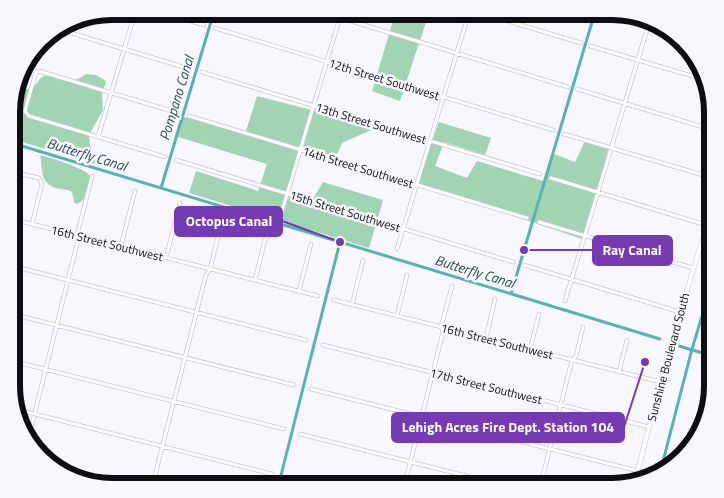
<svg xmlns="http://www.w3.org/2000/svg" width="724" height="498" font-family="'Titillium Web',sans-serif">
	<style>
		.green { fill: #a1d4b2 }
		.lines { fill: none; stroke-linecap: round; stroke-linejoin: round }
		.canal { stroke: #57b3b2; stroke-width: 3 }
		.minor-casing { stroke: #c9c7d4; stroke-width: 4.5 }
		.tertiary-casing { stroke: #c9c7d4; stroke-width: 5 }
		.minor { stroke: #fff; stroke-width: 3 }
		.tertiary { stroke: #fff; stroke-width: 4 }
		.labels { text-anchor: middle; dominant-baseline: central; stroke-width: 5; stroke-linejoin: round; paint-order: stroke }
		.street-label { font-size: 12px; fill: #0e0d11; stroke: #f8f7ff }
		.water-label { font-size: 14px; font-style: italic; fill: #254f4f; stroke: #f8f7ff }
		.rim { fill: none; stroke: #0e0d11; stroke-width: 6 }
		.leader { fill: none; stroke: #753bb2; stroke-width: 2 }
		.callout-dot { fill: #753bb2; stroke: #f8f7ff; stroke-width: 2 }
		.callout { fill: #753bb2; stroke: #753bb2; stroke-width: 2 }
		.callout-label { font-size: 14px; text-anchor: middle; font-weight: bold; fill: #fff }
	</style>
	<rect width="100%" height="100%" fill="#f8f7ff"/>
	<path class="green" d="M429 13 400 101 372 91 395 14Z
		M86 74 96 75 106 81 102 95 103 110 89 135 90 145 96 158 95 164 12 139V98L14 91C20 90 29 90 34 86 38 83 39 77 45 76 62 71 66 89 86 74Z
		M257 96 378 127 342 143 335 159 302 150 289 195 311 202 323 182 383 200 369 248 189 193 196 171 258 191 267 164 175 136 181 116 245 134Z
		M439 122 491 138 485 155 444 142 435 166 467 178 477 161 543 181 554 154 575 162 586 139 609 146 585 240 417 183Z
		M40 155C51 158 85 168 90 176 88 186 88 201 76 204L74 202 72 192C66 188 59 190 53 187 39 181 43 166 40 155Z"/>
	<g class="lines">
		<path class="canal" d="M12 143 270 221
			M161 188 213 15
			M284 225 660 339
			M511 294 595 12
			M679 346 713 356
			M660 473 692 349 713 280
			M278 487 340 242"/>
		<defs>
			<path id="minor" d="M481 13 581 43
				M328 14 568 87
				M174 16 204 25
				M215 28 553 130
				M58 29 190 69
				M590 46 706 80
				M202 72 540 174
				M577 89 713 130
				M189 116 527 218
				M564 134 713 178
				M98 137 134 16
				M165 157 29 116 25 111 36 72 39 71 178 113
				M176 160 513 262
				M12 172 39 178 41 181 42 184 32 224
				M551 178 706 225
				M12 219 318 296
				M539 222 693 268
				M121 246 135 191
				M397 249 469 13
				M166 258 180 203
				M524 265 680 312
				M12 266 306 340
				M255 280 265 240 276 225 282 211 341 14
				M299 291 311 244
				M334 300 661 382
				M565 301 649 23
				M352 305 363 260
				M12 314 294 385
				M397 316 407 275
				M711 324H713
				M486 338 495 299
				M323 345 649 427
				M530 349 539 314
				M12 361 284 429
				M619 372 627 340
				M311 389 638 471
				M15 409 272 474
				M300 434 510 487
				M28 440 78 240 77 235 92 176
				M683 440 694 443
				M50 465 134 487
				M289 478 323 487
				M152 487 206 275 210 269 223 217
				M404 487 443 332 441 327 452 286
				M540 487 572 360 576 356 583 327"/>
			<path id="tertiary" d="M635 481 670 347 713 204"/>
		</defs>
		<use href="#minor" class="minor-casing"/>
		<use href="#tertiary" class="tertiary-casing"/>
		<use href="#minor" class="minor"/>
		<use href="#tertiary" class="tertiary"/>
	</g>
	<g class="labels">
		<g class="street-label">
			<text transform="translate(384 79) rotate(17)">12th Street Southwest</text>
			<text transform="translate(371 123) rotate(17)">13th Street Southwest</text>
			<text transform="translate(358 167) rotate(17)">14th Street Southwest</text>
			<text transform="translate(345 211) rotate(17)">15th Street Southwest</text>
			<text transform="translate(107 243) rotate(14)">16th Street Southwest</text>
			<text transform="translate(497 341) rotate(14)">16th Street Southwest</text>
			<text transform="translate(668 357) rotate(-75)">Sunshine Boulevard South</text>
			<text transform="translate(486 386) rotate(14)">17th Street Southwest</text>
		</g>
		<g class="water-label">
			<text transform="translate(176 98) rotate(-73)">Pompano Canal</text>
			<text transform="translate(87 154) rotate(17)">Butterfly Canal</text>
			<text transform="translate(475 271) rotate(17)">Butterfly Canal</text>
		</g>
	</g>
	<path d="M0 0H724V498H0ZM112 20H612A92 92 0 0 1 704 112V386A92 92 0 0 1 612 478H112A92 92 0 0 1 20 386V112A92 92 0 0 1 112 20Z" fill="#f8f7ff" fill-rule="evenodd"/>
	<path class="rim" d="M112 20H612A92 92 0 0 1 704 112V386A92 92 0 0 1 612 478H112A92 92 0 0 1 20 386V112A92 92 0 0 1 112 20Z"/>
	<path class="leader" d="M340 242L282 221M524 250L593 250M645 362L624 427"/>
	<g class="callout-dot">
		<circle cx="340" cy="242" r="5"/>
		<circle cx="524" cy="250" r="5"/>
		<circle cx="645" cy="362" r="5"/>
	</g>
	<g class="callout">
		<rect x="175" y="207" width="107" height="29" rx="5"/>
		<rect x="593" y="236" width="79" height="29" rx="5"/>
		<rect x="392" y="413" width="232" height="29" rx="5"/>
	</g>
	<g class="callout-label">
		<text x="229" y="226">Octopus Canal</text>
		<text x="632" y="255">Ray Canal</text>
		<text x="508" y="432">Lehigh Acres Fire Dept. Station 104</text>
	</g>
</svg>
